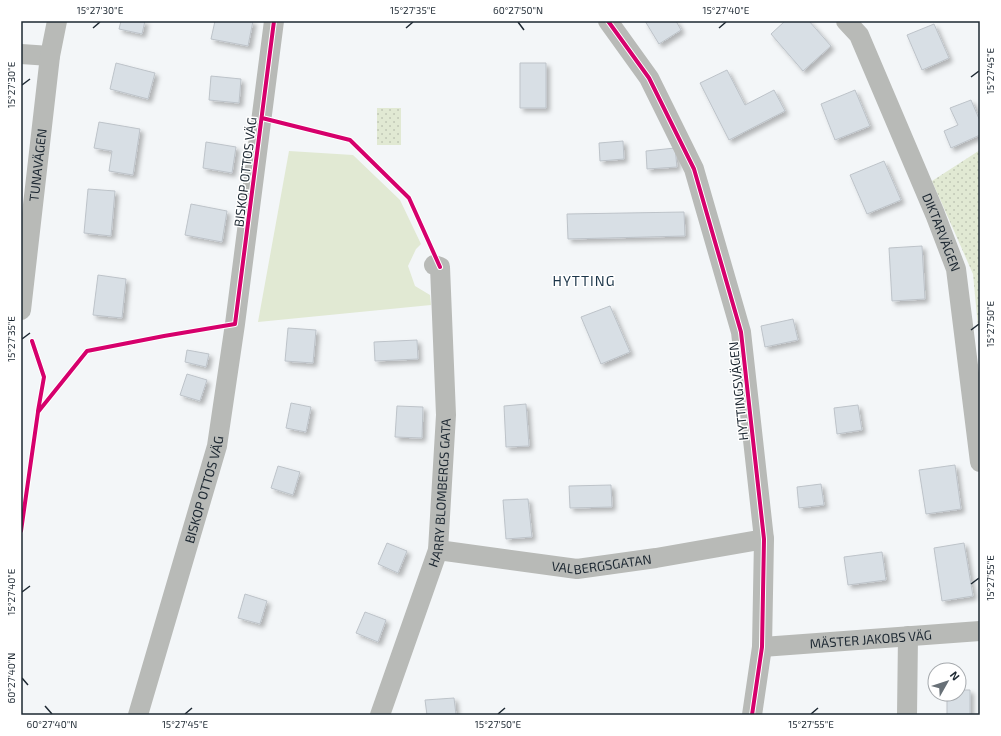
<svg xmlns="http://www.w3.org/2000/svg" width="1001" height="736" font-family="'Exo 2',sans-serif">
	<style>
		.grass { fill: #e1e9d3 }
		.park { fill: url(#park-dots) }
		.building { fill: #d8dfe5; stroke: #bdc3c9; filter: url(#shadow) }
		.lines { fill: none; stroke-linecap: round; stroke-linejoin: round }
		.minor { stroke: #b8bab7; stroke-width: 20 }
		.cycleway-casing { stroke: #fff; stroke-width: 6 }
		.cycleway { stroke: #d6006c; stroke-width: 4 }
		.ticks { fill: none; stroke: #1d2832; stroke-width: 1.5 }
		.labels { text-anchor: middle; dominant-baseline: central; stroke-width: 3; stroke-linejoin: round; paint-order: stroke }
		.street-label { font-size: 13px; fill: #1d2832; stroke: #fff }
		.neighbourhood-label { font-size: 14px; letter-spacing: 1px; fill: #1a3448; stroke: #fff }
		.neatline { fill: none; stroke: #1d2832; stroke-width: 1.5 }
		.ticks-label { font-size: 10px; text-anchor: middle; fill: #1d2832 }
	</style>
	<defs>
		<pattern id="park-dots" width="8" height="8" patternUnits="userSpaceOnUse"><rect width="8" height="8" fill="#e1e9d3"/><path d="M2 2h.1M6 6h.1" fill="none" stroke="#c1c8b6" stroke-width="1.8" stroke-linecap="round"/></pattern>
		<filter id="shadow"><feDropShadow dx="3.5" dy="3.5" stdDeviation="2" flood-color="#0004"/></filter>
	</defs>
	<rect width="100%" height="100%" fill="#f3f6f8"/>
	<path class="grass" d="M289 151 353 155 400 200 421 244 416 249 408 266 415 286 430 295 431 305 258 322Z"/>
	<path class="park" d="M377 108H401V145H377Z
		M980 150V348L973 274 932 181Z"/>
	<path class="building" d="M121 21H145L142 34 119 29Z
		M215 21H253L248 46 211 39Z
		M645 21H676L681 30 659 44Z
		M785 21H809L831 46 803 71 771 34Z
		M934 24 949 58 922 70 907 35Z
		M116 63 155 73 148 99 110 89Z
		M520 63H546V108H520Z
		M727 70 745 105 774 90 785 111 729 140 700 83Z
		M211 76 241 79 239 103 209 100Z
		M855 90 870 126 835 140 821 104Z
		M971 100 980 121V135L951 148 944 131 958 125 950 108Z
		M99 122 140 129 133 175 109 171 112 151 94 148Z
		M623 141 624 159 600 161 599 143Z
		M206 142 236 147 232 173 203 168Z
		M675 148 677 167 647 169 646 151Z
		M884 161 901 200 867 214 850 175Z
		M88 189 115 191 111 236 84 233Z
		M191 204 227 211 222 242 185 235Z
		M684 212 685 236 568 239 567 214Z
		M922 246 925 299 892 301 889 248Z
		M98 275 126 279 122 318 93 315Z
		M610 306 630 352 601 364 581 317Z
		M793 319 798 340 765 347 761 326Z
		M288 328 316 330 313 363 285 361Z
		M417 340 418 359 375 361 374 342Z
		M187 350 209 354 206 367 185 362Z
		M187 374 207 380 200 401 180 395Z
		M291 403 311 407 306 432 286 428Z
		M526 404 529 446 506 447 504 406Z
		M858 405 862 430 837 434 834 408Z
		M397 406 423 407 422 438 395 437Z
		M955 465 961 509 926 514 919 470Z
		M278 466 300 472 293 495 271 488Z
		M821 484 824 505 799 508 797 487Z
		M611 485 612 507 570 508 569 486Z
		M528 499 532 537 506 539 503 500Z
		M387 543 407 551 398 573 378 564Z
		M964 543 973 596 942 601 934 548Z
		M882 552 886 580 848 585 844 557Z
		M245 594 267 601 260 624 238 618Z
		M365 612 386 620 378 642 356 633Z
		M959 690H970V715H947V694H959Z
		M454 698 456 715H427L425 700Z"/>
	<g class="lines">
		<g class="minor">
			<path d="M608 21 649 78 694 169 741 332 764 539 762 647 752 715"/>
			<path id="s1" d="M846 21 859 35 935 214 956 269 980 462"/>
			<path d="M21 54 50 56"/>
			<path id="s2" d="M21 310 50 56 57 21"/>
			<path id="s3" d="M438 550 577 569 656 558 764 539"/>
			<path id="s4" d="M762 647 980 631"/>
			<path id="s5" d="M138 715 217 446 235 324 274 21"/>
			<path id="s6" d="M380 715 438 550 446 415 440 267 434 265"/>
			<path d="M907 715 908 636"/>
		</g>
		<defs>
			<path id="cycleway" d="M608 21 649 78 694 169 741 332 764 539 762 647 752 715
				M262 118 350 140 409 198 440 267
				M32 341 44 377 38 411
				M21 531 38 412 87 351 164 336 235 324 274 21"/>
		</defs>
		<use href="#cycleway" class="cycleway-casing"/>
		<use href="#cycleway" class="cycleway"/>
	</g>
	<path class="ticks" d="M518 22 524 30M93 28 100 22M406 28 413 22M719 28 726 22M971 77 979 71M22 85 30 79M971 330 979 324M22 339 30 333M971 584 979 578M22 592 30 586M22 678 28 685M45 706 52 714M185 714 192 708M498 714 505 708M811 714 818 708"/>
	<g class="labels">
		<g class="street-label">
			<text stroke="none"><textPath href="#s2" startOffset="146">TUNAVÄGEN</textPath></text>
			<text transform="translate(245 172) rotate(-83)">BISKOP OTTOS VÄG</text>
			<text stroke="none"><textPath href="#s1" startOffset="233">DIKTARVÄGEN</textPath></text>
			<text transform="translate(738 391) rotate(-96)">HYTTINGSVÄGEN</text>
			<text stroke="none"><textPath href="#s5" startOffset="235">BISKOP OTTOS VÄG</textPath></text>
			<text stroke="none"><textPath href="#s6" startOffset="232">HARRY BLOMBERGS GATA</textPath></text>
			<text stroke="none"><textPath href="#s3" startOffset="165">VALBERGSGATAN</textPath></text>
			<text stroke="none"><textPath href="#s4" startOffset="109">MÄSTER JAKOBS VÄG</textPath></text>
		</g>
		<g class="neighbourhood-label">
			<text x="584" y="280">HYTTING</text>
		</g>
	</g>
	<rect width="1001" height="736" fill="none" stroke="#ffffff" stroke-width="44"/>
	<g transform="translate(947 682) rotate(51)"><circle r="19" fill="#ffffff" stroke="#a5a9ad"/>
	<path d="M0-3L7 15L0 10L-7 15Z" fill="#687077"/>
	<text y="-6" font-size="11" font-weight="bold" text-anchor="middle" fill="#1d2832">N</text>
	</g>
	<rect x="22" y="22" width="957" height="692" class="neatline"/>
	<g class="ticks-label">
		<text x="100" y="14">15°27'30"E</text>
		<text x="413" y="14">15°27'35"E</text>
		<text x="518" y="14">60°27'50"N</text>
		<text x="726" y="14">15°27'40"E</text>
		<text transform="translate(990 71) rotate(-90)" y="4">15°27'45"E</text>
		<text transform="translate(11 85) rotate(-90)" y="4">15°27'30"E</text>
		<text transform="translate(990 324) rotate(-90)" y="4">15°27'50"E</text>
		<text transform="translate(11 339) rotate(-90)" y="4">15°27'35"E</text>
		<text transform="translate(990 578) rotate(-90)" y="4">15°27'55"E</text>
		<text transform="translate(11 592) rotate(-90)" y="4">15°27'40"E</text>
		<text transform="translate(11 678) rotate(-90)" y="4">60°27'40"N</text>
		<text x="52" y="728">60°27'40"N</text>
		<text x="185" y="728">15°27'45"E</text>
		<text x="498" y="728">15°27'50"E</text>
		<text x="811" y="728">15°27'55"E</text>
	</g>
</svg>
